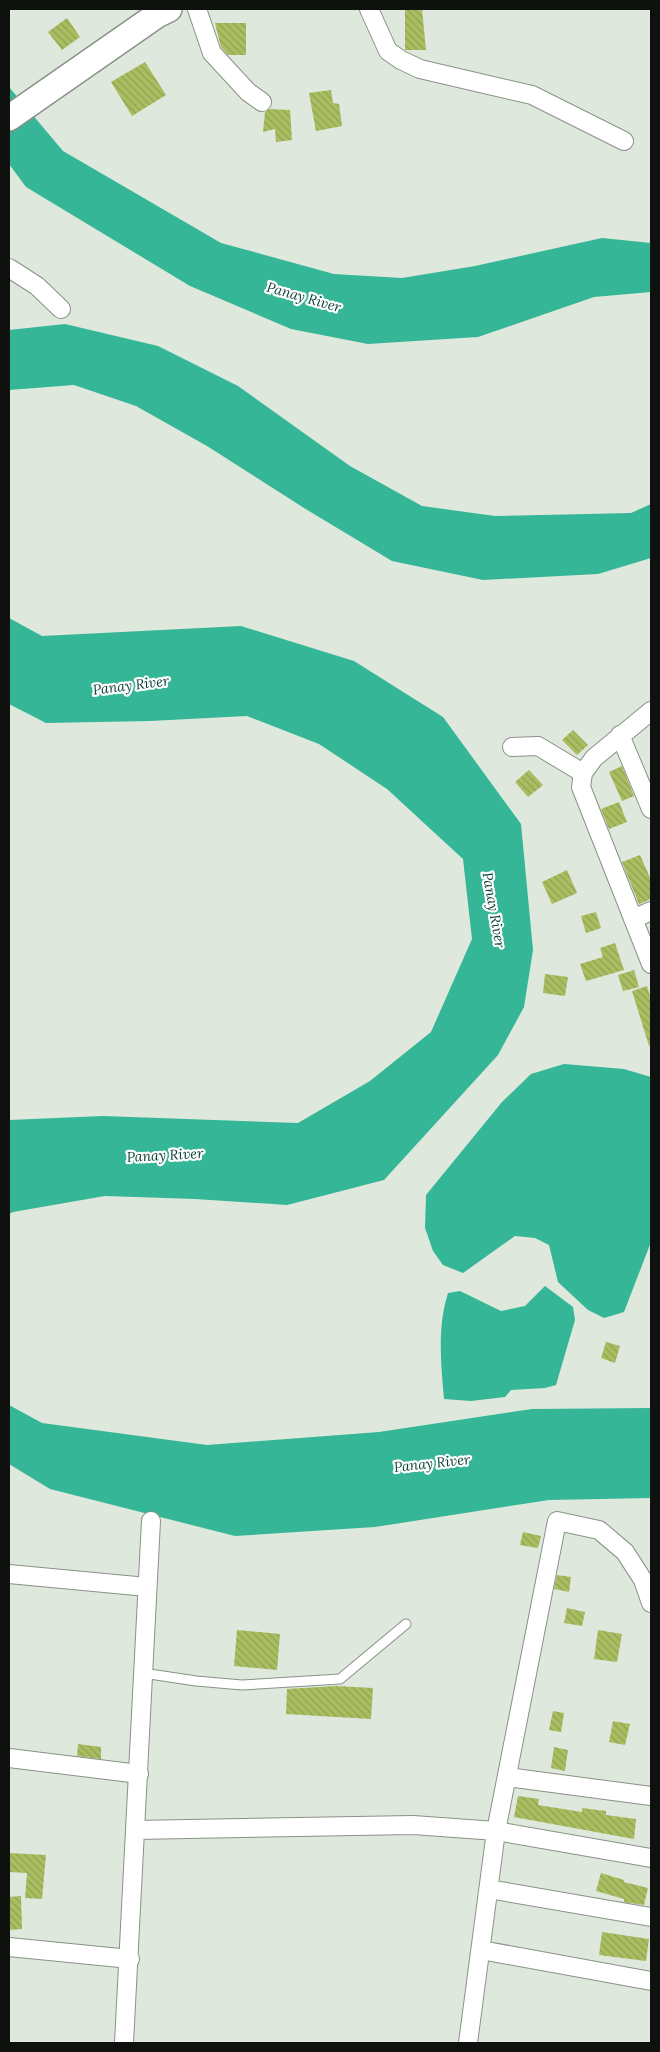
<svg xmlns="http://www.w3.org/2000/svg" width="660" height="2052" font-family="Lora,serif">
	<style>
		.water { fill: #34b697 }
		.building { fill: url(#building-back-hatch) }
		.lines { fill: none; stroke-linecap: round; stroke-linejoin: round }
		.lane-casing { stroke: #899286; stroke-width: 11 }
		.street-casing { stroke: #899286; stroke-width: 20 }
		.secondary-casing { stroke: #899286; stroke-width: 28 }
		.lane { stroke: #fff; stroke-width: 9 }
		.street { stroke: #fff; stroke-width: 18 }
		.secondary { stroke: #fff; stroke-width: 25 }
		.labels { text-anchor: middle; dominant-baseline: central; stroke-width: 4.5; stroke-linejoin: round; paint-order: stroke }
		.water-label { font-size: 14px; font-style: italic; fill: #053e32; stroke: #fff }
	</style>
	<defs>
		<pattern id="building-back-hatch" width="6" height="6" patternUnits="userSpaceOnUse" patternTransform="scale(1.25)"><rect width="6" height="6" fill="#aabd60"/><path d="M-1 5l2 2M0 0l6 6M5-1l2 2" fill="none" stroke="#91a152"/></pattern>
	</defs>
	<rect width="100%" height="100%" fill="#dfe8dc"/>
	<path class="water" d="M9 87 63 151 221 243 334 274 402 278 475 266 602 238 651 243V292L594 297 478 337 368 344 291 329 190 286 26 187 9 164Z
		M65 324 158 346 238 386 350 466 422 506 495 516 631 513 651 504V558L598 574 483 580 392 561 304 508 207 446 136 406 74 385 9 390V330Z
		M9 618 42 636 241 626 354 661 443 717 521 824 533 950 524 1007 498 1055 384 1180 287 1205 195 1199 105 1196 13 1212 9 1214V1120L103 1116 298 1123 370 1081 431 1032 472 939 463 859 387 789 319 744 247 716 150 721 46 723 9 704Z
		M564 1064 624 1069 651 1077V1242L624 1312 604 1318 588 1310 558 1282 549 1245 535 1238 515 1236 463 1273 443 1265 433 1251 425 1228 426 1195 502 1102 531 1074Z
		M545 1286 573 1307 575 1320 556 1385 545 1388 511 1390 505 1397 471 1401 444 1399C441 1364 437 1327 448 1293L460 1291 501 1311 525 1306Z
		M9 1405 42 1423 207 1445 379 1432 532 1409 651 1408V1498L549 1500 375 1527 235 1536 50 1489 9 1464Z"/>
	<path class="building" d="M405 9H422L426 50H405Z
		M67 18 80 37 62 50 48 32Z
		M215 23H246V55H228L221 47Z
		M145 62 166 95 132 116 111 82Z
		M331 90 333 103 339 104 342 126 316 131 309 93Z
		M269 109 290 110 292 140 276 142 275 129 263 132 265 112Z
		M573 730 588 745 577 755 562 740Z
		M622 766 634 796 622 801 609 772Z
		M529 770 543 785 528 797 515 782Z
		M619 802 627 822 609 829 601 809Z
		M640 855 651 880V899L639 904 622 862Z
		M567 870 577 893 552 904 542 882Z
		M596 912 601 928 586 933 581 916Z
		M615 943 624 970 586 981 580 964 603 957 600 948Z
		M634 970 639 987 623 991 618 975Z
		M545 974 568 977 565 996 543 993Z
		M647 986 651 999V1045L649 1046 632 991Z
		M606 1342 620 1346 615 1363 601 1358Z
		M523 1532 541 1536 538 1548 520 1545Z
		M557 1575 571 1577 569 1592 554 1589Z
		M567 1608 585 1612 582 1626 564 1623Z
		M237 1630 280 1634 277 1670 234 1666Z
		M598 1630 622 1634 617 1662 594 1659Z
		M336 1686 373 1688 371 1719 286 1714 287 1689Z
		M553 1711 564 1713 561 1732 549 1730Z
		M613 1721 630 1724 625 1745 609 1742Z
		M78 1744 101 1747V1759L77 1756Z
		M554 1747 568 1750 565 1771 551 1768Z
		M518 1796 539 1799 538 1805 582 1812V1808L606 1811V1815L636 1819 634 1839 514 1817Z
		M9 1853 46 1855 42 1899 25 1898 27 1873 9 1872Z
		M601 1873 624 1880V1882L648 1888 644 1905 624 1902V1899L596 1891Z
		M21 1896 22 1929 9 1930V1897Z
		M602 1932 649 1939 646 1961 599 1955Z"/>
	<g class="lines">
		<defs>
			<path id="lane" d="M143 1673 196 1681 242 1685 340 1679 406 1624"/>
			<path id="street" d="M197 9 212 53 248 92 262 102
				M369 9 388 51 401 60 420 69 532 95 624 141
				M9 268 37 286 61 309
				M651 711 594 758 583 773 581 787 651 964
				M620 735 651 809
				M512 747 538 746 583 773
				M633 919 651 911
				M9 1574 147 1587
				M9 1758 139 1774
				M507 1777 651 1796
				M135 1830 413 1825 496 1831 651 1858
				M489 1889 651 1917
				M9 1947 130 1959
				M481 1950 651 1981
				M124 2043 151 1521
				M468 2043 496 1831 557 1521 599 1530 625 1552 643 1580 651 1603"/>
			<path id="secondary" d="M9 118 157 15 169 9"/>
		</defs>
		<use href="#lane" class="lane-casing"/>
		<use href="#street" class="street-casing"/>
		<use href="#secondary" class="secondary-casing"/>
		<use href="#lane" class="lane"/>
		<use href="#street" class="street"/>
		<use href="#secondary" class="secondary"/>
	</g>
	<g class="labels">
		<g class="water-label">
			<text transform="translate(304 297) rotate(16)">Panay River</text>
			<text transform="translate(131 685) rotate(-7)">Panay River</text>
			<text transform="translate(494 910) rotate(80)">Panay River</text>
			<text transform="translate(165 1155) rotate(-3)">Panay River</text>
			<text transform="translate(432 1463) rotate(-6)">Panay River</text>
		</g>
	</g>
	<rect width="660" height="2052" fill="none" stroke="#0e110d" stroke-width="20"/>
</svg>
